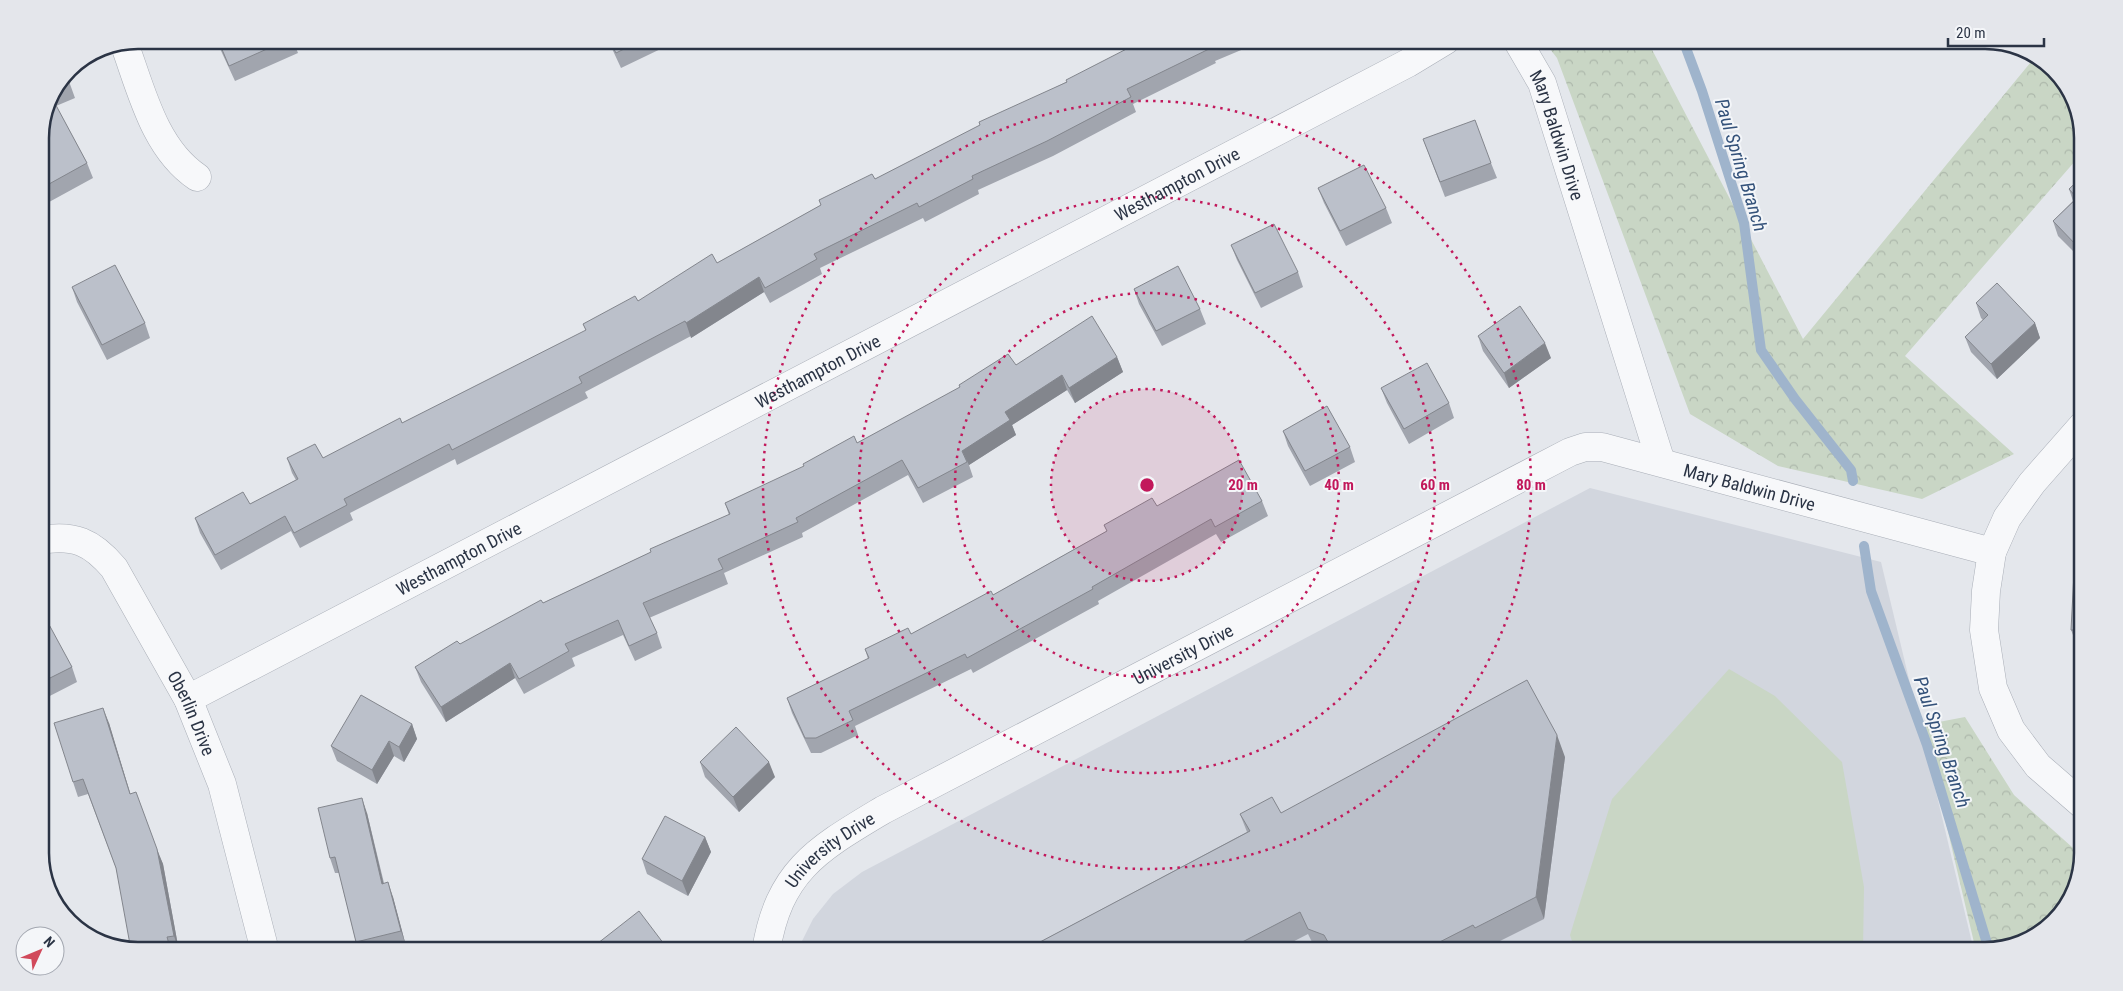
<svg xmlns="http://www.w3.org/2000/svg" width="2123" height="991" font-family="'Roboto Condensed',sans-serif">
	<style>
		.built { fill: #d2d6de }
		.forest { fill: url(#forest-crowns) }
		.pitch { fill: #c9d6c5 }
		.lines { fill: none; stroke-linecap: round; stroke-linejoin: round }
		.stream { stroke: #9fb4cc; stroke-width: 10 }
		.minor-casing { stroke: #a9aeb7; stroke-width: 29 }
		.minor { stroke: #f7f8fa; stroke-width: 28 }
		.wall { fill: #a1a5ae }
		.shaded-wall { fill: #83868d }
		.building { fill: #bbc0ca; stroke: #83868d }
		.ring { fill: none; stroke: #c2185b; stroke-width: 2.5; stroke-dasharray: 2.5 5 }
		.labels { text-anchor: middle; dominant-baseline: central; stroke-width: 4; stroke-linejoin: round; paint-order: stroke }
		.street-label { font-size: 18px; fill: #2b3445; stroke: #f4f6f9 }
		.water-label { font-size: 19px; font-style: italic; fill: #34527a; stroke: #f4f6f9 }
		.rim { fill: none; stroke: #2b3445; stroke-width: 2.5 }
		.centre { fill: #c2185b; stroke: #f4f6f9; stroke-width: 2.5 }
		.ring-label { font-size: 15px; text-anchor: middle; font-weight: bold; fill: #c2185b; stroke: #f4f6f9; stroke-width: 4; stroke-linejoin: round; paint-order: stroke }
	</style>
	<defs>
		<pattern id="forest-crowns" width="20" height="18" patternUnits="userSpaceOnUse" patternTransform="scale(1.25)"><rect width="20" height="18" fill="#c9d6c5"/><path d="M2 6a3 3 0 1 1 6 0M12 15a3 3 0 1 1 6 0" fill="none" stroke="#adb8ab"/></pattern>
	</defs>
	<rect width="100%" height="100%" fill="#e4e7ec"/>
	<path class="built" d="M1590 488 1881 562 1974 951H797L813 919 833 894 862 872Z"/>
	<path class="forest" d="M1543 40H1647L1803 339 2035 57 2066 83 2083 132V152L1905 356 2014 454 1922 499 1778 466 1690 414 1557 58Z
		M1965 717 2014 795 2082 856 2075 891 2039 935 1985 951H1976L1923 725Z"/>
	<path class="pitch" d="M1729 669 1775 696 1842 762 1864 887 1863 951H1575L1570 935 1612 799Z"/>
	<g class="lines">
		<path class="stream" d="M1683 40 1702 91 1744 223 1761 350 1795 399 1851 470 1853 481
			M1864 546 1871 591 1927 745 1989 950"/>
		<defs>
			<g id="minor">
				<path id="s1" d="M1517 40 1542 83 1661 462"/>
				<path d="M124 43C141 89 154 148 197 177"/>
				<path d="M2083 425 2032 483 2007 518 1992 552 1986 591 1984 630 1993 688 2011 730 2038 766 2083 805"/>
				<path id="s2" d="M40 540C74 534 92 542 114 568L188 699 222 784 265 951"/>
				<path id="s3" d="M188 699 1408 63 1446 40"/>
				<path id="s4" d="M766 951C779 870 818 849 883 810L1570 452 1585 447H1602L1992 552"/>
			</g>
		</defs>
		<use href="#minor" class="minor-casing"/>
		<use href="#minor" class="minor"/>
	</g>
	<path class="wall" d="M216 40H293L298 53 235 81Z
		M608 40H669L671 44 621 68Z
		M1144 40H1265L1215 61 1216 63 1133 104 1136 112 1053 156 978 190 979 194 925 222 923 218 820 268 822 274 770 303 764 292 691 338V336L585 392 588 398 457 465 455 459 350 513 353 520 300 548 291 531 221 570 200 533 195 518 250 504 296 480 292 473 287 458H323L402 423 586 331 583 324 638 301 717 263 821 205 819 200 875 179 1066 82Z
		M66 73 75 98 56 106 87 163 93 178 40 207V132L48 100Z
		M1423 139 1491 163 1497 178 1445 197Z
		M2083 176V261L2058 236 2053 221 2073 201 2069 189Z
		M1318 188 1386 208 1392 223 1346 246 1324 203Z
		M1231 245 1298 272 1303 287 1261 308 1237 260Z
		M72 287 145 323 150 338 107 360 77 302Z
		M1134 289 1200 309 1206 324 1162 346 1139 304Z
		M1976 303 2035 323 2040 338 1997 379 1971 352 1965 337 1983 320 1981 318Z
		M1478 336 1551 358 1509 388 1483 351Z
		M1117 357 1123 372 1075 403 1067 390 1012 425 1016 435 969 465 973 477 923 503 908 475 802 533 803 537 724 573 728 584 649 618 657 633 662 648 635 661 623 635 572 658 575 666 524 694 515 678 446 722 421 682 415 667 543 603 651 552 729 515 725 503 857 443 960 388 959 385 1016 365Z
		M1381 388 1449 403 1454 418 1409 444 1387 403Z
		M1283 431 1350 447 1355 462 1310 486 1288 446Z
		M1262 501 1268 516 1221 542 1216 534 1098 601 1099 604 973 673 971 669 855 726 858 735 821 753H811L792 713 787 698 868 659 865 649 911 634 993 595 1107 531 1104 525 1157 506Z
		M2083 574V645H2077L2071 630Z
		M40 622 72 667 77 682 40 701Z
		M109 723 130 794 163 864 179 951H138L116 868 88 794 78 797 73 782Z
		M412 724 417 739 404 762 394 756 377 784 337 761 331 746Z
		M1565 757 1544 919 1482 950 1481 946 1472 951H1318L1316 950 1308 934 1275 951H1023L1247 832 1240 814 1281 813Z
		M700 762 775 777 739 812 705 777Z
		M367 813 384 883 393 897 406 946 386 951H360L356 942 339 873H335L330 858Z
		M705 837 711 852 688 896 647 874 642 859Z"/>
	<path class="shaded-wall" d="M2083 245V257L2080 249Z
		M759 277 764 292 691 338 686 323Z
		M2035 323 2040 338 1997 379 1991 364Z
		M1545 343 1551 358 1509 388 1504 373Z
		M1117 357 1123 372 1075 403 1069 388Z
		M1062 375 1067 390 1012 425 1016 435 969 465 962 451 1005 412Z
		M510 663 515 678 446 722 441 707Z
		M103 708 109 723 135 809 130 794Z
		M412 724 417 739 404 762 399 747Z
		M1557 735 1565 757 1544 919 1536 897Z
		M389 741 394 756 377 784 372 770Z
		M769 762 775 777 739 812 733 797Z
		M362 798 367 813 387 899 382 884Z
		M705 837 711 852 688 896 682 881Z
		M157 849 163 864 179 951 174 936Z
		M388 882 393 897 406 946 401 931Z
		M667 948 668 951H662Z"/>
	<path class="building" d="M218 40H287L229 66Z
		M609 40H642L616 53Z
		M1144 40H1223L1209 46 1211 48 1127 89 1131 97 1047 141 972 176 973 179 919 207 917 203 814 254 817 259 765 288 759 277 686 323 685 321 579 377 582 383 452 450 449 444 344 499 347 505 294 533 285 516 215 555 195 518 243 492 250 504 298 479 287 458 315 444 323 458 400 418 402 423 586 330 583 324 635 296 638 301 712 254 717 263 821 205 819 200 872 174 875 179 980 125 979 122 1067 82 1066 80Z
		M66 73 70 83 55 89Z
		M51 96 87 163 40 189V132L48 100Z
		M1475 120 1491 163 1440 182 1423 139Z
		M1364 165 1386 208 1340 231 1318 188Z
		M2083 176V245L2080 249 2053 221 2077 198 2069 189Z
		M1274 224 1298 272 1255 293 1231 245Z
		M115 265 145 323 102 345 72 287Z
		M1178 266 1200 309 1156 331 1134 289Z
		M1997 283 2035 323 1991 364 1965 337 1988 315 1976 303Z
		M1520 306 1545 343 1504 373 1478 336Z
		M1092 316 1117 357 1069 388 1062 375 1005 412 1010 420 962 451 967 462 918 488 902 460 796 518 798 522 718 559 723 569 643 603 657 633 629 646 618 620 565 644 569 651 519 679 510 663 441 707 415 667 457 641 460 644 541 600 543 603 651 552 650 549 730 514 725 503 804 466 803 464 854 436 857 443 960 387 959 385 1008 354 1016 365Z
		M1427 363 1449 403 1404 429 1381 388Z
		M1327 406 1350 447 1305 471 1283 431Z
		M1239 460 1262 501 1215 527 1211 519 1092 587 1093 589 967 658 965 654 849 711 853 720 816 738H805L787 698 869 658 865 649 908 628 911 634 991 591 993 595 1107 531 1104 525 1152 498 1157 506Z
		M2074 573 2083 574V630H2071Z
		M46 619 72 667 40 683V622Z
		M1527 680 1557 735 1536 897 1475 928 1473 925 1422 951H1333L1324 935 1308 929 1300 912 1225 951H1023L1250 831 1240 814 1272 797 1281 813Z
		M361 695 412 724 399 747 389 741 372 770 331 746Z
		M103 708 130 794 136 792 157 849 174 936 167 937 171 951H138L131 950 116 868 83 779 73 782 54 723Z
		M736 727 769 762 733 797 700 762Z
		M362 798 382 884 388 882 401 931 356 942 335 857 330 858 318 808Z
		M665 816 705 837 682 881 642 859Z
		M639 911 667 948 662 951H596L593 947Z
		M423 947 430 951H421Z"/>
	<circle cx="1147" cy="485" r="96" fill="#c2185b" fill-opacity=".12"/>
	<g class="ring">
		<circle cx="1147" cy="485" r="96"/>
		<circle cx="1147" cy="485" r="192"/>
		<circle cx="1147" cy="485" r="288"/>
		<circle cx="1147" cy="485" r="384"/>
	</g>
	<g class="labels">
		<g class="street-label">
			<text stroke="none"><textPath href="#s1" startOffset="104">Mary Baldwin Drive</textPath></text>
			<text stroke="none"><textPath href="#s3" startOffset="1115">Westhampton Drive</textPath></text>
			<text stroke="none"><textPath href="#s3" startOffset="710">Westhampton Drive</textPath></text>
			<text stroke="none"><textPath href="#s4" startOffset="1152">Mary Baldwin Drive</textPath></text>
			<text stroke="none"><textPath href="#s3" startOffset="305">Westhampton Drive</textPath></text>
			<text stroke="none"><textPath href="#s4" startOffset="530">University Drive</textPath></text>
			<text stroke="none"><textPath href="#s2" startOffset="249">Oberlin Drive</textPath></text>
			<text stroke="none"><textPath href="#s4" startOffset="125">University Drive</textPath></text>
		</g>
		<g class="water-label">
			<text transform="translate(1741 165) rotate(73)">Paul Spring Branch</text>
			<text transform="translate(1942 742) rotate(71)">Paul Spring Branch</text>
		</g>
	</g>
	<path d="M0 0H2123V991H0ZM138 49H1985A89 89 0 0 1 2074 138V853A89 89 0 0 1 1985 942H138A89 89 0 0 1 49 853V138A89 89 0 0 1 138 49Z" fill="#e4e6eb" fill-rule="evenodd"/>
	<path class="rim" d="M138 49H1985A89 89 0 0 1 2074 138V853A89 89 0 0 1 1985 942H138A89 89 0 0 1 49 853V138A89 89 0 0 1 138 49Z"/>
	<circle cx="1147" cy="485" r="8" class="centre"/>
	<g class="ring-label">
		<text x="1243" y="490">20 m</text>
		<text x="1339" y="490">40 m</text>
		<text x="1435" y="490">60 m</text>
		<text x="1531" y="490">80 m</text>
	</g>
	<g transform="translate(40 951) rotate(46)"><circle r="24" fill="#f4f6f9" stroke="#a4a8b1"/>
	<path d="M0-4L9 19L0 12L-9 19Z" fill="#d1495b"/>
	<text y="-8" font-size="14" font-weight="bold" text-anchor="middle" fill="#2b3445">N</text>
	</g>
	<path d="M1948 38v8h96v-8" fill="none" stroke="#2b3445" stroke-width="2.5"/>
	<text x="1956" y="38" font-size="15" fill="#2b3445" stroke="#f4f6f9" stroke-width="4" paint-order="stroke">20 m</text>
</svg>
